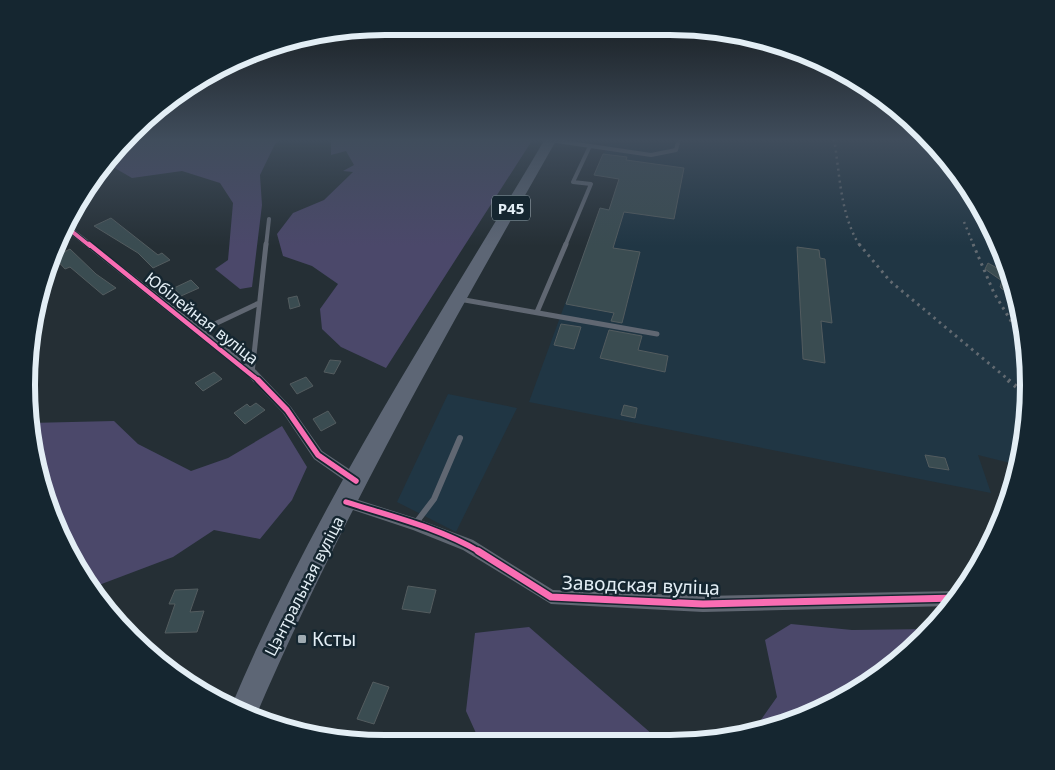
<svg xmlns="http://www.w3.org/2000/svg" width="1055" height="770" font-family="'Noto Sans',sans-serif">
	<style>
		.built { fill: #203644 }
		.green { fill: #4b486a }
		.building { fill: #3a4c51; stroke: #535c5f }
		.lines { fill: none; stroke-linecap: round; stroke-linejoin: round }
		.lane-far2 { stroke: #606772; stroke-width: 4 }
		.lane-far1 { stroke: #606772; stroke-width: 5 }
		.lane { stroke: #606772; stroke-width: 6 }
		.street { fill: #606772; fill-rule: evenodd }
		.primary { fill: #5d6675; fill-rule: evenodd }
		.rail-far2 { stroke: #626a71; stroke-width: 2.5; stroke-dasharray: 2 4; stroke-linecap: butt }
		.rail-far1 { stroke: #626a71; stroke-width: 3; stroke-dasharray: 2.5 4.5; stroke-linecap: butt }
		.rail { stroke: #626a71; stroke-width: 4.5; stroke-dasharray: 2.5 5.5; stroke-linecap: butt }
		.cycleway-far3-casing { stroke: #152630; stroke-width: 5.5 }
		.cycleway-far2-casing { stroke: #152630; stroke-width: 7 }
		.cycleway-far1-casing { stroke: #152630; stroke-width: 9 }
		.cycleway-casing { stroke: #152630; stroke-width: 10 }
		.cycleway-far3 { stroke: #f96db3; stroke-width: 4 }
		.cycleway-far2 { stroke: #f96db3; stroke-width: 4.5 }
		.cycleway-far1 { stroke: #f96db3; stroke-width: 5.5 }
		.cycleway { stroke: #f96db3; stroke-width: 7 }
		.poi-dot { fill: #a0abb2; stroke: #152630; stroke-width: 2 }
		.labels { text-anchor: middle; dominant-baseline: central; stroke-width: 5; stroke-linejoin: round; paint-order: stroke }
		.shield { fill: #152630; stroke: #a5b2ba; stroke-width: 1 }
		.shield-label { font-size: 15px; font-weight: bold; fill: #e3eef5 }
		.street-label { font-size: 16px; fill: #e3eef5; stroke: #152630 }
		.near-street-label { font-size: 19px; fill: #e3eef5; stroke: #152630 }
		.near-poi-label { font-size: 19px; fill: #e3eef5; stroke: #152630; text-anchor: start }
		.rim { fill: none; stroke: #e3eef5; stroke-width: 6 }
	</style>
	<rect width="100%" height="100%" fill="#252f35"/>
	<path class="built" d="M610 139H925L954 166 992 226 1016 292 1028 361 1026 432 1018 465 978 455 991 493 529 402 600 208 609 209 619 179 594 175Z
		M448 394 517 408 456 532 397 502Z"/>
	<path class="green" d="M127 139H281L275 144 260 175 262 205 252 287 240 289 215 269 228 260 233 203 220 183 182 171 132 178 106 163 115 149Z
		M331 139H533L386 368 341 347 322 329 320 309 338 284 312 266 283 256 277 234 293 213 324 200 353 172 343 171 354 165 346 151 331 155Z
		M114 421 138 444 191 471 228 458 282 426 307 467 292 500 260 539 214 530 173 557 91 588 54 523 29 432V423Z
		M791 624 852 630 932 629 889 669 808 716 753 731 777 697 765 640Z
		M529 627 660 741 480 742 466 711 475 633Z"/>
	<path class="building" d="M603 154 627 157 626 160 684 168 674 219 624 212 613 248 640 252 622 323 611 321 614 313 566 304 600 208 609 210 619 179 594 175Z
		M111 218 158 255 162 253 170 260 153 268 138 253 94 226Z
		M797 247 819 250 820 258 825 259 832 323 821 321 825 363 803 359Z
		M70 249 96 274 116 288 103 295 70 267 65 269 54 257Z
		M988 263 1004 272 1006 264 1017 295 1002 289 1000 287 1002 281 985 269Z
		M191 280 199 288 181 296 174 288Z
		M297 296 300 306 290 309 288 298Z
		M561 324 581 327 574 349 554 345Z
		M609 330 642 336 638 350 668 356 665 372 600 358Z
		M330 360 341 361 334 374 324 372Z
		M214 372 222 379 203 391 195 383Z
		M306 377 313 386 297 394 290 384Z
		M256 403 265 410 245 424 234 413 247 404 250 407Z
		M624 405 637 408 635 418 621 415Z
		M328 411 336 423 321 431 313 419Z
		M925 455 945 458 949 470 929 467Z
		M408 586 436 590 430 613 402 609Z
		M198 589 190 612 204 611 197 632 165 633 175 604H169L175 590Z
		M373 682 389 687 374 724 357 719Z"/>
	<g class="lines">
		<path class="lane-far2" d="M550 140 651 155 676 150 679 139
			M266 246 269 219
			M565 246 591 184 573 182 590 146"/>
		<path class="lane-far1" d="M459 299 657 334
			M537 312 566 244
			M200 331 259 303
			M252 373 266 244"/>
		<path class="lane" d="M415 524 434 499 460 438"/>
		<path class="street" d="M66 223 256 370 291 407 322 451 361 477 362 481 361 485 356 487 351 485 314 459 283 413 248 376 63 228Z
			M346 496 415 518 473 540 553 590 703 596 957 591 961 592 951 606 703 612 551 604 463 550 413 530 341 506 339 502 341 498Z"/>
		<path class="primary" d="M545 139H557C449 329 341 517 255 718L231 707C313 510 436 323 545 139Z"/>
		<path class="rail-far2" d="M834 139C840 174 840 215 860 246
			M964 222 974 246"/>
		<path class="rail-far1" d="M859 244 890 281 1010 381
			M973 244 994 293 1025 344"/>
		<path class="rail" d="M1008 380 1027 395"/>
		<defs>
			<path id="cycleway-far3" d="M64 225 90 246"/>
			<path id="cycleway-far2" d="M89 244 259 381"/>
			<path id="cycleway-far1" d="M258 380 287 410 318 455 356 481
				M346 502C390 516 440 528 480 552"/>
			<path id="cycleway" d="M478 551 551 597 703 604 957 598"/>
		</defs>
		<use href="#cycleway-far3" class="cycleway-far3-casing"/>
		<use href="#cycleway-far2" class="cycleway-far2-casing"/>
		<use href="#cycleway-far1" class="cycleway-far1-casing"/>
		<use href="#cycleway" class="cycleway-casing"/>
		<use href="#cycleway-far3" class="cycleway-far3"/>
		<use href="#cycleway-far2" class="cycleway-far2"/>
		<use href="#cycleway-far1" class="cycleway-far1"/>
		<use href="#cycleway" class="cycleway"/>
	</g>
	<linearGradient id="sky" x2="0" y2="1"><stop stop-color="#141a1d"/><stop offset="0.57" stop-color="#404d5c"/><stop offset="1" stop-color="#404d5c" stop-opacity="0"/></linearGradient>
	<rect width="1055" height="246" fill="url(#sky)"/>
	<rect class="poi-dot" x="297" y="634" width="10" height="10" rx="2.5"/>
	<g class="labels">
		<rect class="shield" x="492" y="195.5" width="38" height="25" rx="4"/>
		<g class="shield-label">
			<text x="511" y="208">Р45</text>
		</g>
		<g class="street-label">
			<text transform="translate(202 318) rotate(38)">Юбілейная вуліца</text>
			<text transform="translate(304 586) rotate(-63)">Цэнтральная вуліца</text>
		</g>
		<g class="near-street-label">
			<text transform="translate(641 585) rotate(2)">Заводская вуліца</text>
		</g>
		<g class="near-poi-label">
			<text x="312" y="639">Ксты</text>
		</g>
	</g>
	<path d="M0 0H1055V770H0ZM385 35H670A350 350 0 0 1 1020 385V385A350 350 0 0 1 670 735H385A350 350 0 0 1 35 385V385A350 350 0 0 1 385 35Z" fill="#152630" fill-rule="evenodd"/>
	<path class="rim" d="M385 35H670A350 350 0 0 1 1020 385V385A350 350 0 0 1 670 735H385A350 350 0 0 1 35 385V385A350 350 0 0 1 385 35Z"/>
</svg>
